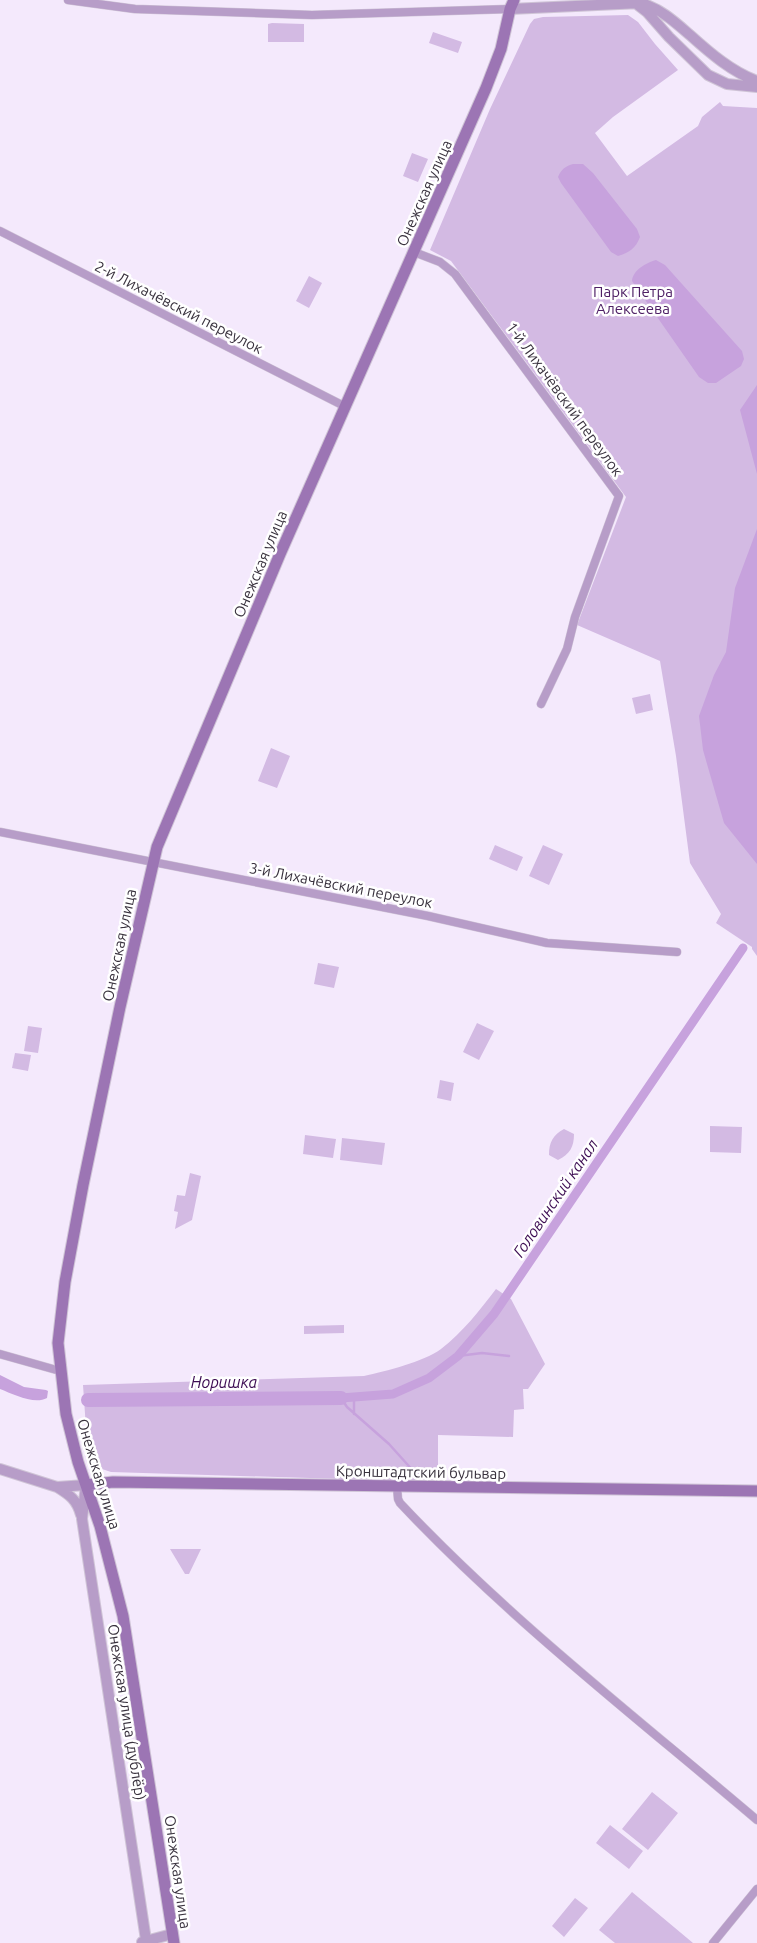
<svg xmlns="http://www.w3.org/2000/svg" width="757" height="1943" font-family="Ubuntu,sans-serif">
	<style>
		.green { fill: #d3bae3 }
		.water { fill: #c7a2dd }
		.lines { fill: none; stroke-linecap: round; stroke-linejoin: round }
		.stream { stroke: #c7a2dd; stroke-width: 2.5 }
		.canal { stroke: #c7a2dd; stroke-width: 9 }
		.river { stroke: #c7a2dd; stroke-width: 14 }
		.minor-casing { stroke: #cfc4d6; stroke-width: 9 }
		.tertiary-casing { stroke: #cfc4d6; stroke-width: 12 }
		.secondary-casing { stroke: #cfc4d6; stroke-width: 13 }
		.minor { stroke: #b79dc8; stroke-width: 8 }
		.tertiary { stroke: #b79dc8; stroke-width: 10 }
		.secondary { stroke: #9c75b4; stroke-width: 11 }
		.labels { text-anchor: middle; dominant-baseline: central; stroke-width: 5; stroke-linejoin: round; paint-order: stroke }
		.street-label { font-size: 15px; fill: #39323e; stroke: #fff }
		.park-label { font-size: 15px; fill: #4e2065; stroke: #fff }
		.water-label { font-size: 16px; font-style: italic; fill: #3d0d53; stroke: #fff }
	</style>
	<rect width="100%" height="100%" fill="#f4e9fc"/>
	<path class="green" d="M628 15 638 22 655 44 678 70 613 117 595 133 627 176 698 126 702 117 720 102 723 106 757 108V956L752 949V947L716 923 721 914 690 863 676 756 660 661 577 625 626 497 451 261 430 250 490 109 530 24 534 19 543 17Z
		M272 23 304 24V42H268V24Z
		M433 32 462 42 458 53 429 43Z
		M412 153 428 159 418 182 403 176Z
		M309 276 322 283 309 308 296 301Z
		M650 694 653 710 636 714 632 698Z
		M271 748 290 756 277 788 258 781Z
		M495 845 523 857 517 871 489 859Z
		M543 845 563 854 549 885 529 876Z
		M318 963 339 967 334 988 314 984Z
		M477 1023 494 1031 479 1060 463 1052Z
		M28 1026 42 1028 38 1053 24 1051Z
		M15 1053 31 1055 28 1071 12 1068Z
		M440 1080 454 1083 451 1101 437 1098Z
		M710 1126 742 1127 741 1153 710 1152Z
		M564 1129 574 1134C574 1147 570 1154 558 1160L549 1155C549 1142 553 1135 564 1129Z
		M305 1135 336 1139 333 1158 303 1154Z
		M342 1138 385 1143 382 1165 340 1160Z
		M190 1173 201 1176 192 1220 175 1229 178 1212 174 1211 177 1195 185 1196Z
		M496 1289 511 1299 545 1364 528 1389H523L524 1409 514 1410 513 1437 438 1435V1482L111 1472 96 1467 86 1428 83 1385 364 1376C386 1371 423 1362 441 1349 463 1332 479 1311 496 1289Z
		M344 1325V1333L304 1334V1326Z
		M170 1549H201L189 1574H185Z
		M652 1792 678 1813 648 1850 622 1829Z
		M610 1825 643 1851 629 1869 596 1843Z
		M632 1892 693 1943H615L599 1930Z
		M575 1898 588 1908 564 1937 552 1926Z"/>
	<path class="water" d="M573 164H583L593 173 637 229 640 237C636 248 629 253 618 256L611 252 561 183 558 177C561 169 566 166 573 164Z
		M656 260 665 265 742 351 744 359 741 366 716 383H708L699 377 632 281C633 270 646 263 656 260Z
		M757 385V474L740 410Z
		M757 529V864L724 823 703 750 699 716 714 675 726 652 735 588Z
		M0 1375 24 1387 46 1390 48 1391 47 1398C34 1405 13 1394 0 1389Z"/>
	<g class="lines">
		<path class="stream" d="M458 1356 482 1353 509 1356
			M341 1398 347 1407 389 1444 416 1474
			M354 1414V1397"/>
		<path class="canal" d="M341 1398 393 1394 429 1378 458 1356 494 1314 743 948"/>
		<path class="river" d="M88 1400 341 1398"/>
		<defs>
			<path id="minor" d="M68 0 135 9 312 15 510 9
				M0 231 346 407
				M414 252 440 262 455 274 619 496 575 617 567 649 541 704
				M0 832 428 916 547 943 677 952
				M0 1354 60 1371
				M397 1487 398 1499 400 1503C509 1619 636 1717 757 1820
				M713 1943 757 1889"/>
			<path id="tertiary" d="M638 5 647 12 669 37 708 75 727 84 757 87
				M510 9 641 3C661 9 675 22 690 35 710 53 732 72 757 81
				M0 1469 57 1487 86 1485 82 1519 146 1940
				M57 1487C70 1495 77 1500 81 1515
				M142 1942 172 1934"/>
			<path id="secondary" d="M86 1485 113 1482 757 1491
				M174 1943 123 1616 100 1526 78 1462 66 1414 58 1343 65 1282 83 1185 120 1007 157 847 280 554 486 88 501 49 510 9 514 0"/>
		</defs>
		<use href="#minor" class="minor-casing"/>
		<use href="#tertiary" class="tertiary-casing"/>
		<use href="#secondary" class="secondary-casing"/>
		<use href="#minor" class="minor"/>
		<use href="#tertiary" class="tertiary"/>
		<use href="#secondary" class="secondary"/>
	</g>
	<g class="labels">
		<g class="street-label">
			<text transform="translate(424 193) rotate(-66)">Онежская улица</text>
			<text transform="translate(179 307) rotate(27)">2-й Лихачёвский переулок</text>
			<text transform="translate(565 399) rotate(54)">1-й Лихачёвский переулок</text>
			<text transform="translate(260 564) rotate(-67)">Онежская улица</text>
			<text transform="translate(341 885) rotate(11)">3-й Лихачёвский переулок</text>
			<text transform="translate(119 945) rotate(-78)">Онежская улица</text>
			<text transform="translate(421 1472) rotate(1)">Кронштадтский бульвар</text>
			<text transform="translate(99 1474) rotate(73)">Онежская улица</text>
			<text transform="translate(127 1712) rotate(81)">Онежская улица (дублёр)</text>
			<text transform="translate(178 1872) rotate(82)">Онежская улица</text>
		</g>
		<g class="park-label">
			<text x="633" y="291">Парк Петра<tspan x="633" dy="17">Алексеева</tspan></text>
		</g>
		<g class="water-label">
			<text transform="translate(555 1198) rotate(-56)">Головинский канал</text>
			<text x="224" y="1382">Норишка</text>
		</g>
	</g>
</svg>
